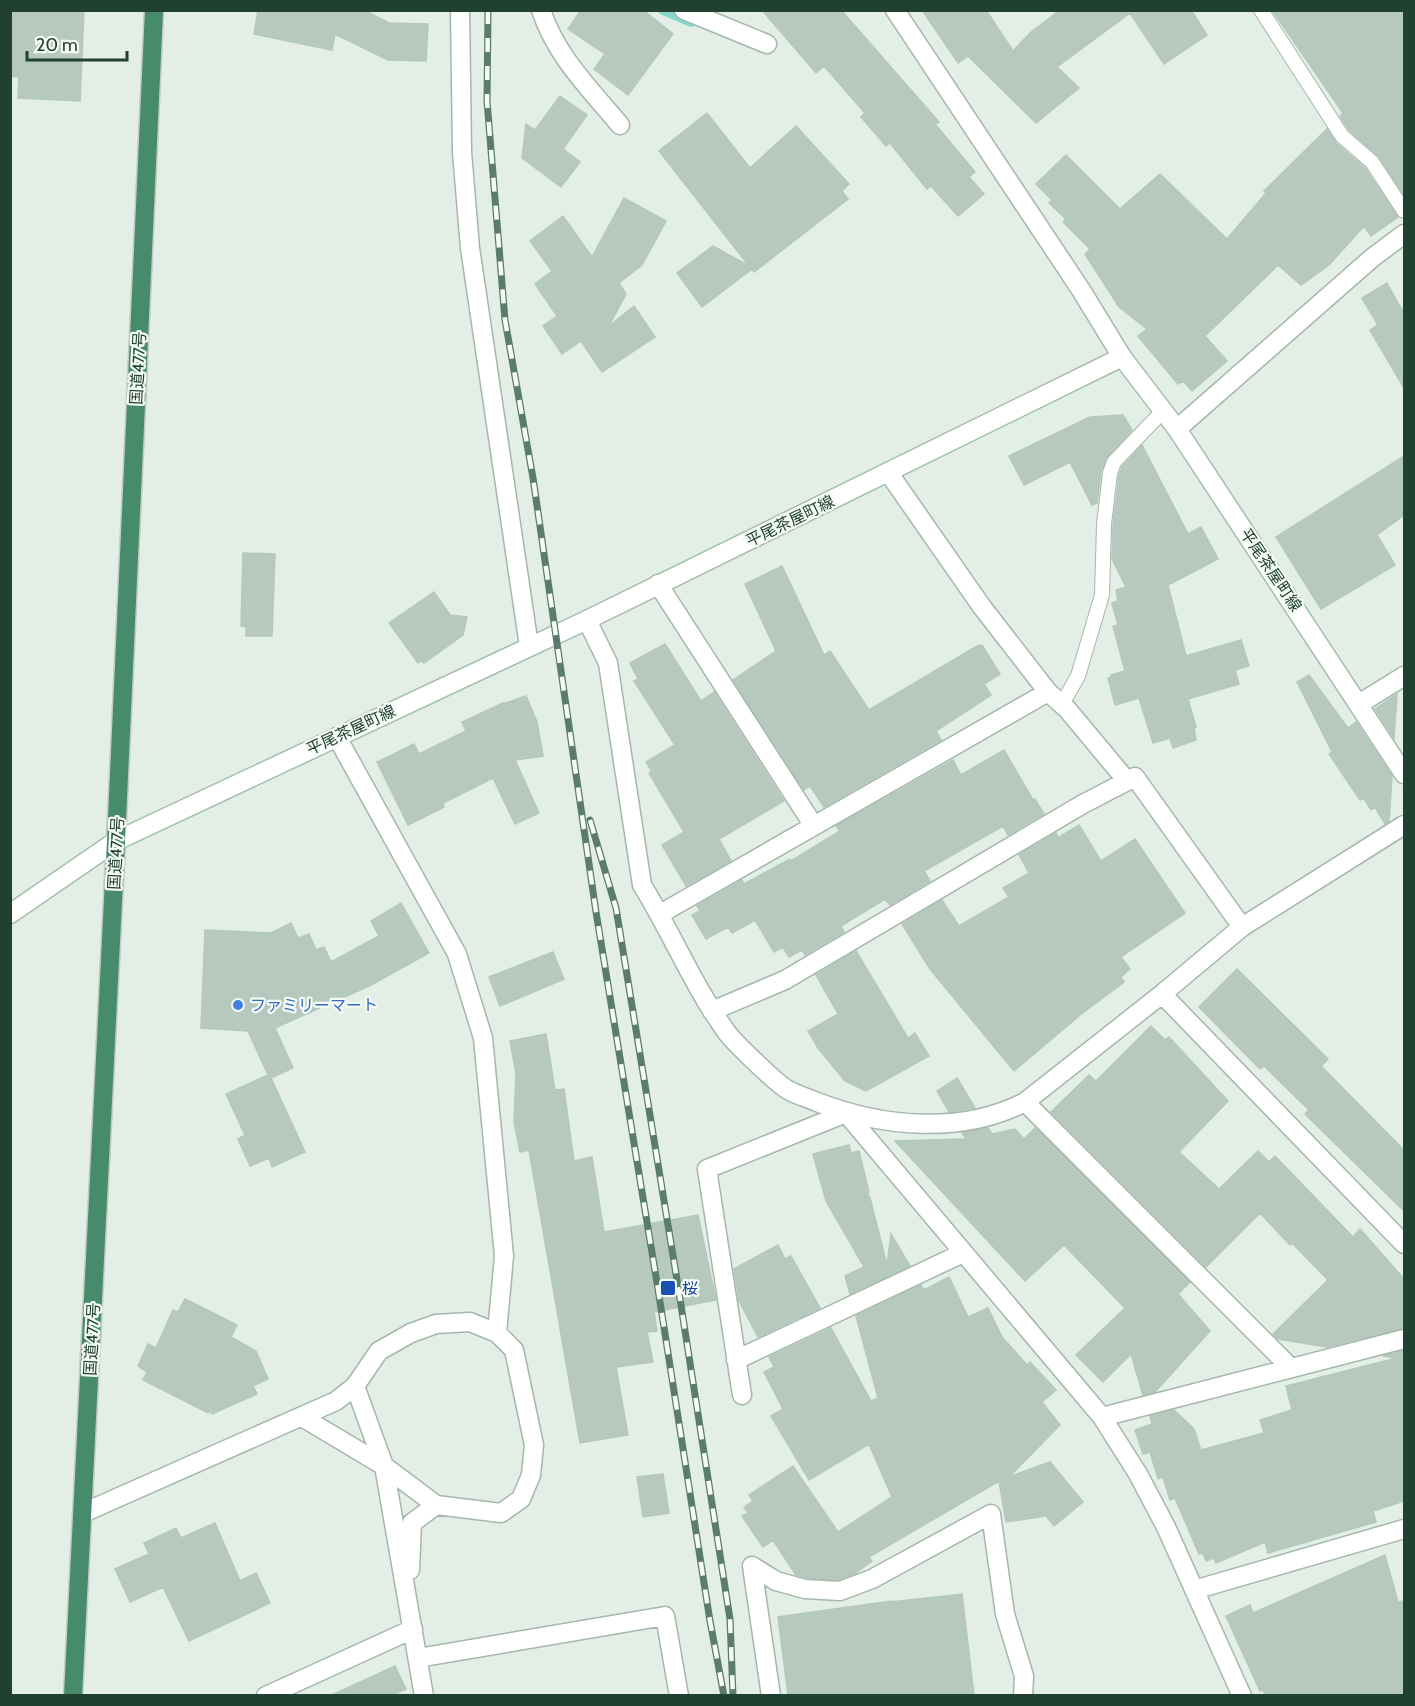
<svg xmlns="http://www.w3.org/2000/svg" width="1415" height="1706" font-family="Cabin,'Noto Sans JP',sans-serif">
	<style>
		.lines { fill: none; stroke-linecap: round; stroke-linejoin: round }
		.stream { stroke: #86d8cf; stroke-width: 10 }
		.building { fill: #b7c9be; stroke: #b4c8bb; stroke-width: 1.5 }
		.service-casing { stroke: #a4b7ac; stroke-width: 16 }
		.minor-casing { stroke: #a4b7ac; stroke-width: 21 }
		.secondary-casing { stroke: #a3bead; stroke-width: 21 }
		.trunk-casing { stroke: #c1cac5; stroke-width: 21 }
		.service { stroke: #fff; stroke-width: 14 }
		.minor { stroke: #fff; stroke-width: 18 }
		.secondary { stroke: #fff; stroke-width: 18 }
		.trunk { stroke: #468c6a; stroke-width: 18 }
		.rail-casing { stroke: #5b7c6b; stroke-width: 7 }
		.rail { stroke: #f4faf5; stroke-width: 4.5; stroke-dasharray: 14; stroke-linecap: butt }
		.shop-dot { fill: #3f7fe0; stroke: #f4faf5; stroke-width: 2 }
		.transit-dot { fill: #1a4fb4; stroke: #f4faf5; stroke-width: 2 }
		.labels { text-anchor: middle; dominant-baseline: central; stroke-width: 4.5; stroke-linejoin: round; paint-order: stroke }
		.street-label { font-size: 16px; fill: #204130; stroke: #f4faf5 }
		.shop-label { font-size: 16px; fill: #366cbe; stroke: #f4faf5; text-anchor: start }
		.transit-label { font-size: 16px; fill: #164399; stroke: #f4faf5; text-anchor: start }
	</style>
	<rect width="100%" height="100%" fill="#e2eee6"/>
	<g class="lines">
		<path class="stream" d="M663 10 691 22"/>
	</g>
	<path class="building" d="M10 10H84L80 101 18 98 19 77 10 76Z
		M258 10H364L389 23 428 24 426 61 388 60 335 34 332 50 254 34Z
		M581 10H643L673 34 628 95 594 69 605 54 568 29Z
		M762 10H841L939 122 935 124 975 172 969 177 984 194 958 216 931 186 927 189 890 143 886 146 861 117 865 113 824 66 816 73Z
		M922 10H986L1013 51 1030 33 1060 10H1191L1207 35 1164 64 1130 13 1057 67 1079 88 1036 123 968 56 958 63Z
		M1272 10H1404V195L1379 157 1349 130 1340 116 1343 113Z
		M560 96 587 115 563 149 580 162 561 187 522 158 526 124 535 130Z
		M707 113 750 168 796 126 849 184 842 191 848 199 754 272 752 269 702 307 677 273 713 246 749 266 659 151Z
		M1327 129 1336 143 1365 168 1398 217 1371 236 1364 226 1329 265 1301 285 1278 265 1205 336 1227 361 1192 391 1183 381 1178 384 1138 336 1147 329 1119 307 1085 254 1090 249 1063 222 1066 219 1049 203 1052 200 1036 184 1066 155 1120 209 1160 174 1227 239 1266 193 1264 191Z
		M624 198 666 221 642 265 619 283 626 294 609 326 634 306 655 337 602 372 581 341 562 354 543 326 557 316 535 284 552 271 530 241 563 216 592 257Z
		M1387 283 1402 310 1404 308V388L1370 330 1378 325 1362 298Z
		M1123 415 1132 430 1106 459 1101 472 1097 503 1092 505 1070 462 1024 485 1009 456 1090 417Z
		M1142 445 1188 534 1201 527 1218 559 1168 585 1186 656 1241 640 1249 666 1235 670 1239 684 1188 699 1196 727 1194 728 1196 740 1173 748 1170 738 1153 743 1139 698 1115 705 1108 678 1112 677 1111 675 1125 671 1113 626 1118 625 1112 603 1118 601 1116 590 1126 587 1112 559 1113 525 1119 475 1122 467Z
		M1404 456V515L1377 535 1395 565 1321 609 1276 537Z
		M243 553 275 554 272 636H246V627L241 626Z
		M782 566 824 655 830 651 869 710 977 646 982 645 1000 674 984 684 991 695 936 731 941 740 824 807 810 786 804 790 733 680 776 651 745 584Z
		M434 592 450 615 467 617 463 635 424 663 422 660 418 663 389 623Z
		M665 644 701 701 714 692 784 801 719 839 731 861 686 886 662 845 684 832 649 773 652 771 646 762 675 745 634 681 638 679 630 663Z
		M1309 675 1348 728 1356 722 1392 776 1389 821 1385 824 1375 807 1371 810 1364 798 1360 800 1329 754 1332 752 1297 682Z
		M1397 694 1394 738 1375 709Z
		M526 696 537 722 543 756 515 760 539 813 515 824 493 778 443 803 444 807 408 825 377 762 414 744 419 754 466 731 462 722 503 703V704Z
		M1004 750 1033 800 1035 799 1044 814 1008 835 1003 826 924 871 930 881 890 905 885 899 841 926 844 932 805 955 802 950 789 957 783 947 774 952 755 920 732 933 728 927 706 939 692 915 700 911 697 906 742 880 744 884 790 859 791 861 840 831 836 826 953 760 961 775Z
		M1079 825 1101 861 1135 839 1185 913 1121 957 1130 969 1121 977 1124 982 1080 1015 1014 1071 930 969 902 924 942 900 959 926 1009 897 1003 888 1029 873 1019 855 1056 833 1058 838Z
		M401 903 429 953 369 986 275 1028 293 1068 271 1078 305 1152 272 1167 269 1158 250 1166 238 1139 245 1135 226 1094 268 1075 248 1031 201 1028 205 930 271 933 291 923 298 938 309 934 316 950 324 947 331 962 379 936 371 921Z
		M856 951 908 1038 915 1033 929 1056 866 1091 845 1081 818 1048 808 1031 838 1014 816 975Z
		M553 952 564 979 500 1006 489 977Z
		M1237 969 1328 1059 1321 1066 1404 1150V1211L1305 1114 1309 1110 1264 1066 1260 1069 1199 1007Z
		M1151 1026 1165 1040 1169 1037 1228 1101 1179 1152 1219 1189 1258 1151 1269 1162 1275 1156 1353 1237 1360 1229 1404 1279V1328L1327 1347 1278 1339 1273 1334 1328 1280 1292 1243 1290 1245 1260 1213 1206 1267 1051 1112 1089 1075 1096 1081Z
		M546 1034 555 1090 564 1089 574 1161 592 1157 604 1232 698 1215 716 1300 654 1312 657 1331 647 1332 653 1362 616 1367 628 1435 580 1443 529 1150 520 1152 514 1122 516 1073 510 1041Z
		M957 1078 975 1108 949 1112 937 1091Z
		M988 1128 992 1134 1015 1129 1024 1139 1035 1128 1190 1282 1178 1294 1210 1331 1155 1392 1143 1395 1131 1354 1103 1382 1076 1355 1125 1308 1064 1245 1025 1281 895 1141 966 1139 962 1133Z
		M849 1145 851 1153 859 1151 869 1192 867 1193 870 1198 887 1265 891 1234 910 1266 850 1294 845 1276 864 1267 826 1201 813 1154Z
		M778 1245 785 1259 791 1256 820 1308 758 1337 739 1301 734 1269Z
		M949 1277 968 1317 988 1308 1002 1337 1027 1365 1030 1362 1056 1390 1042 1402 1060 1425 1012 1474 1003 1479 1050 1462 1083 1502 1054 1526 1046 1516 1006 1522 999 1481 869 1557 872 1561 854 1574 838 1580 807 1578 796 1575 773 1540 763 1547 742 1516 748 1513 744 1507 753 1501 749 1495 793 1466 838 1532 892 1497 869 1444 809 1480 771 1416 783 1409 764 1372 774 1367 769 1357 831 1328 871 1401 878 1398 856 1316 921 1285 924 1290Z
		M185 1299 237 1325 231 1337 256 1351 268 1379 253 1386 257 1394 212 1414 211 1411 208 1413 143 1380 147 1372 138 1366 148 1344 156 1348 173 1310 178 1312Z
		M1404 1350V1501L1373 1511 1376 1522 1268 1553 1265 1542 1216 1563 1214 1558 1206 1561 1203 1553 1199 1554 1175 1498 1170 1500 1163 1477 1158 1479 1150 1452 1143 1454 1135 1430 1152 1424 1150 1416 1174 1410 1194 1429 1201 1450 1264 1433 1260 1420 1292 1410 1286 1386 1397 1358 1383 1356Z
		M663 1474 669 1513 643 1517 637 1477Z
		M215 1523 240 1581 256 1573 270 1603 189 1641 163 1587 130 1602 115 1569 149 1554 144 1543 176 1528 181 1538Z
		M1385 1555 1398 1602 1404 1601V1695H1265L1263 1690 1260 1691 1226 1616 1250 1605 1253 1613Z
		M962 1594 974 1695H788L778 1617 891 1601V1602Z
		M395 1666 406 1689 392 1695H332Z"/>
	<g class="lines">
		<defs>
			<path id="service" d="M1261 10 1342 136 1372 162 1404 211
				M1062 704 1078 676 1102 595 1104 524 1110 473 1114 462 1163 411"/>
			<path id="minor" d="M460 10 462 152 470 248 529 646
				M541 10C556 56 590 89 620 125
				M684 10 767 44
				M895 10 1081 290 1122 357
				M1177 429 1372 258 1404 234
				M888 472 982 607 1048 692 1067 709 1127 781
				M658 584 814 826
				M587 620 608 663 642 885C672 933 694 988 728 1034 736 1044 777 1084 788 1090 797 1095 808 1098 817 1102 882 1127 961 1135 1025 1102L1162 994 1242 927 1404 825
				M1359 704 1404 676
				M337 737 457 954 483 1038 504 1256 497 1333
				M660 914 1048 692
				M1162 994 1404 1244
				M712 1011 785 980 1083 804 1135 777 1242 927
				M1025 1102 1291 1368
				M846 1113 1102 1417 1138 1474 1166 1527 1242 1696
				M736 1360 963 1253
				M742 1395 707 1169 846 1113
				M302 1417 384 1466 424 1696
				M1102 1417 1404 1339
				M83 1513 336 1401 355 1386 379 1351 411 1333 436 1324 470 1322 497 1333 514 1350 534 1445 531 1475 521 1499 501 1513 436 1505 384 1466 355 1386
				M752 1566 776 1581 805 1589 840 1591 872 1579 991 1514 1005 1614 1024 1676 1023 1696
				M752 1566 771 1696
				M410 1570 412 1523 436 1505
				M1194 1590 1404 1529
				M418 1658 665 1616 679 1696
				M266 1696 413 1629"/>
			<path id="secondary" d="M10 914 116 841 587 620 1122 357 1177 429 1404 774"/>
			<path id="trunk" d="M73 1696 116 841 154 10"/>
		</defs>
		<use href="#service" class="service-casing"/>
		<use href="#minor" class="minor-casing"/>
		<use href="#secondary" class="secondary-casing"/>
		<use href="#trunk" class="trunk-casing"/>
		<use href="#service" class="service"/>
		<use href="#minor" class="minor"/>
		<use href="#secondary" class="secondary"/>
		<use href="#trunk" class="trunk"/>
		<defs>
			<path id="rail" d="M488 10 487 101 505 320 533 478 596 912 658 1289 710 1621 724 1696
				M590 820 616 908 678 1286 730 1619 733 1696"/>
		</defs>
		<use href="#rail" class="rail-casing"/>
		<use href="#rail" class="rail"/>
	</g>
	<circle class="shop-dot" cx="238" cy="1005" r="6"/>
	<rect class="transit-dot" x="660" y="1280" width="16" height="16" rx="3"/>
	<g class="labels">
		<g class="street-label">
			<text transform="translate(138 368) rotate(-87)">国道477号</text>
			<text transform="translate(790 521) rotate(-26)">平尾茶屋町線</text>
			<text transform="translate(1271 570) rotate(56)">平尾茶屋町線</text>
			<text transform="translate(351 730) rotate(-25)">平尾茶屋町線</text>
			<text transform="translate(116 853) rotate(-87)">国道477号</text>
			<text transform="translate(92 1339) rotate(-87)">国道477号</text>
		</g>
		<g class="shop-label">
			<text x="250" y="1005">ファミリーマート</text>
		</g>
		<g class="transit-label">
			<text x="682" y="1288">桜</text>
		</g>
	</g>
	<rect width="1415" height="1706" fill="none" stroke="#204130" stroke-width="24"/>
	<path d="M27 51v9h100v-9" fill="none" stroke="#204130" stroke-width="3"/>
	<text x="36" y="51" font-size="18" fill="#204130" stroke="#f4faf5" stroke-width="4.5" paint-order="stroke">20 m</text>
</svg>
